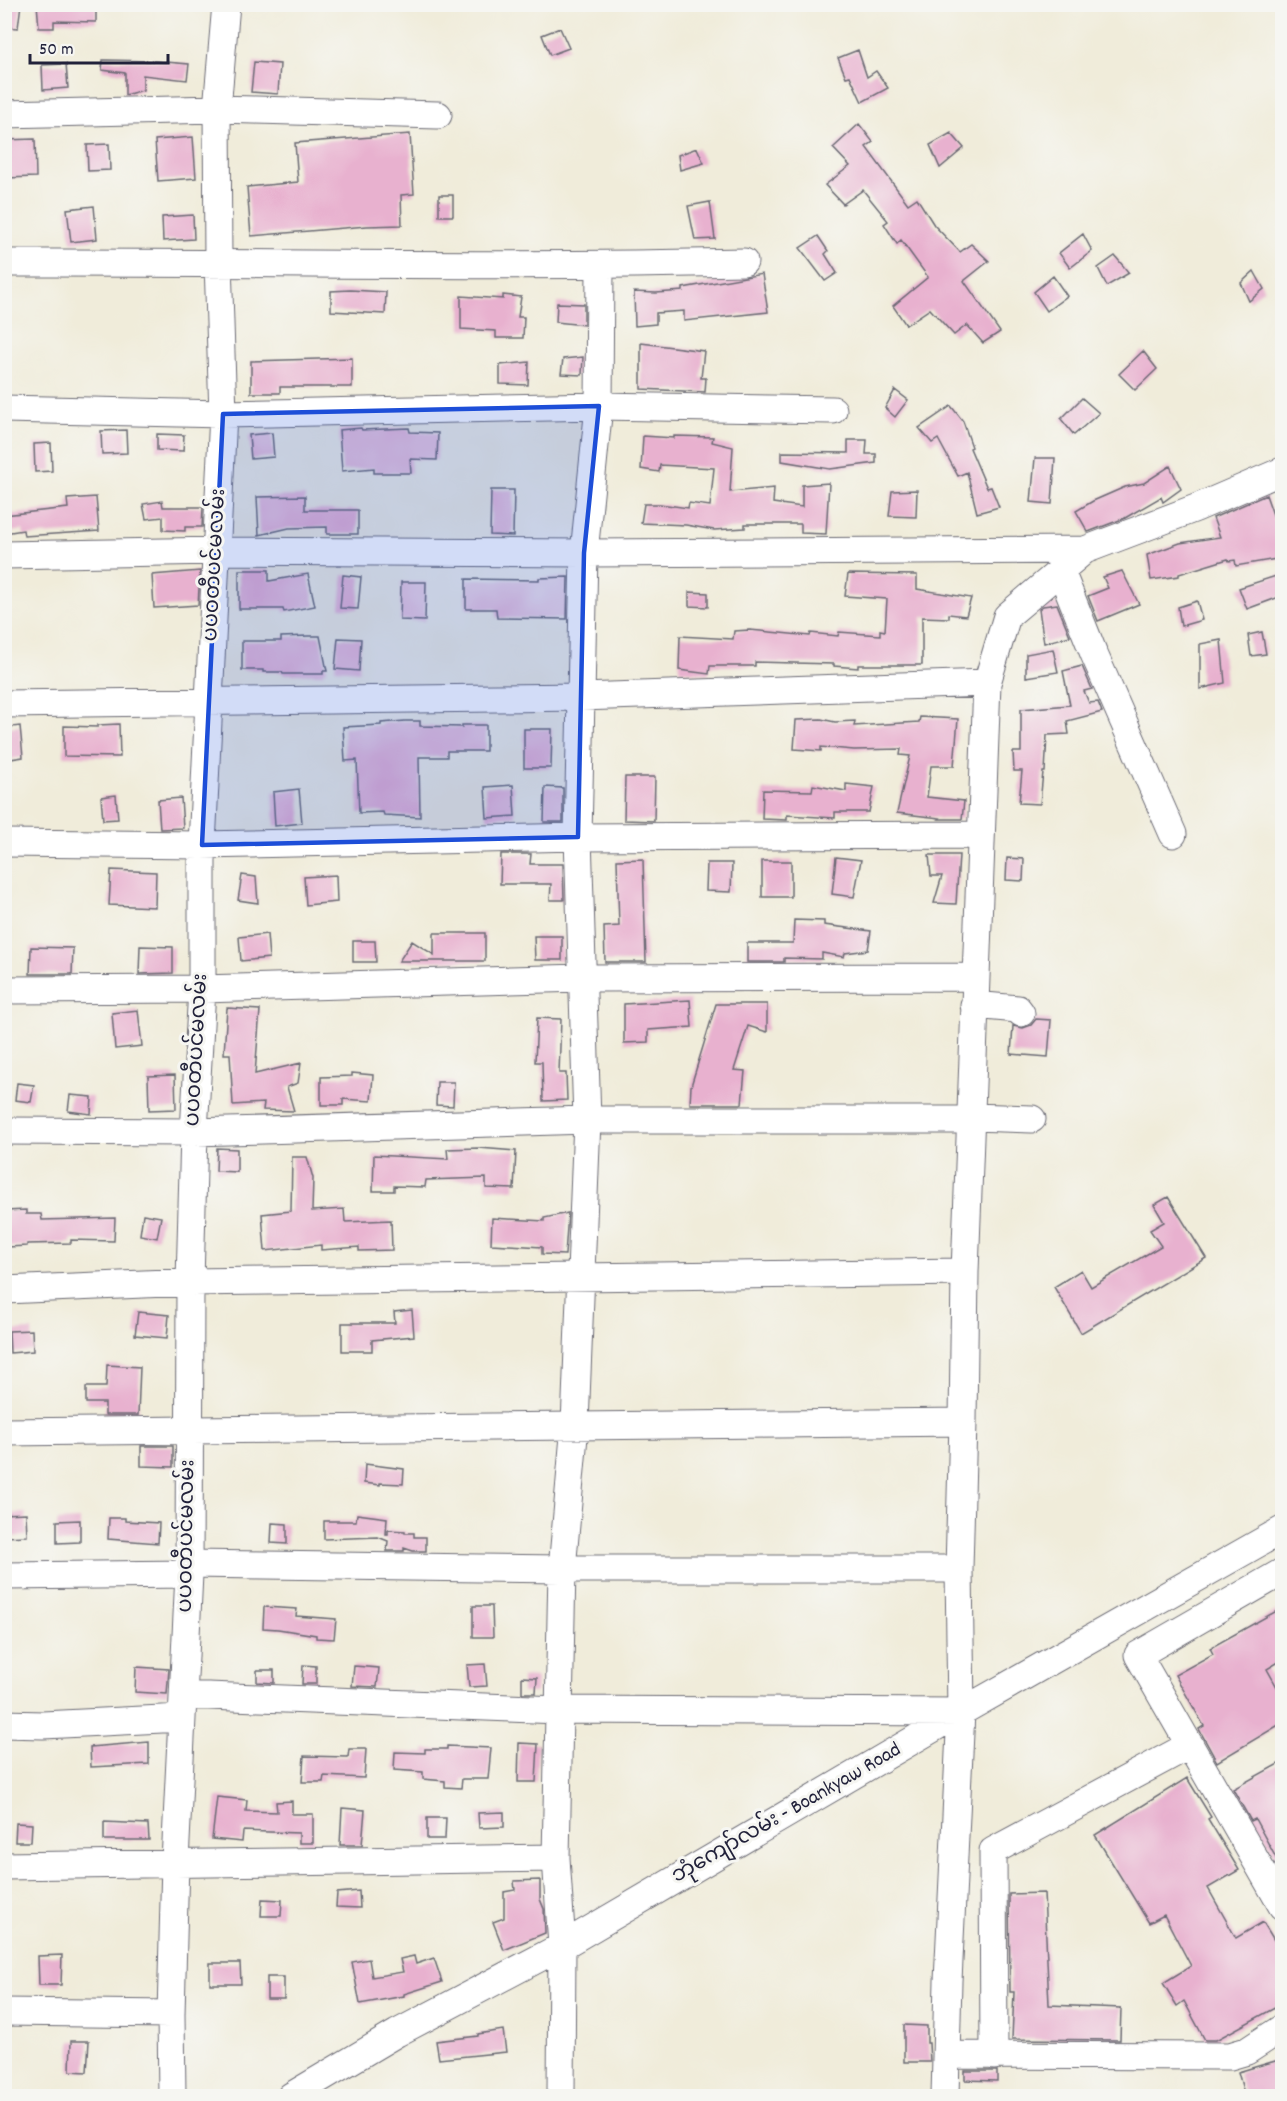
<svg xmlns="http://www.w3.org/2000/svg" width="1287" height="2101" font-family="Dekko,'Noto Sans Myanmar',sans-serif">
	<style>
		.building { fill: #e8b1cf }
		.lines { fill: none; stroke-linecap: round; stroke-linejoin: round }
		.minor-casing { stroke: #6a6973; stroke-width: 29 }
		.minor { stroke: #fff; stroke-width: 27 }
		.marked { fill: #1d4ed8; fill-opacity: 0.2; stroke: #1d4ed8; stroke-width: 4.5; stroke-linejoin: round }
		.labels { text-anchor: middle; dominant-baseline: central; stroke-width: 6; stroke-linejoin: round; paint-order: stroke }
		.street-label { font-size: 21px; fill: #22223b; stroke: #f6f6f2 }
	</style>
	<rect width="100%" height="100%" fill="#f6f6f2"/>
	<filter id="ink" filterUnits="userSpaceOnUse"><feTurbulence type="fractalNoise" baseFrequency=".0167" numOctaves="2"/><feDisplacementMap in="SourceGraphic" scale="12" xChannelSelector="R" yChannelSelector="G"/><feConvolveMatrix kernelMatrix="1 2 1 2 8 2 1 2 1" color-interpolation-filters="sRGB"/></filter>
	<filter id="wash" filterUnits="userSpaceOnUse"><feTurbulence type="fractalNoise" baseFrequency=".008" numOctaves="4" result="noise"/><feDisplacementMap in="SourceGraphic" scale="24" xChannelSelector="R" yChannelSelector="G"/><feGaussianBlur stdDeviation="1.35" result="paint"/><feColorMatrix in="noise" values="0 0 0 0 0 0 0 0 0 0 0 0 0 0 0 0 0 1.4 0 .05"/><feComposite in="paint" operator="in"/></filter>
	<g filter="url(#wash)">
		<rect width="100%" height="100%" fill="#f0ecda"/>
		<g id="blocks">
			<path class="building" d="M4 4H21L18 28 4 27Z
				M37 4H96V22L54 21V28H39Z
				M560 28 569 48 550 55 542 35Z
				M858 50 867 77 876 71 888 88 862 102 850 76 846 77 838 58Z
				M103 60 154 61 189 64 187 80 143 75V90L125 95V73L102 70Z
				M254 62 280 64 278 94 251 92Z
				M66 64 68 88 43 90 42 65Z
				M859 124 873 142 866 147 908 204 917 198 934 225 960 252 971 244 989 261 964 281 1000 332 983 343 967 325 954 335 930 309 906 325 893 306 928 277 901 240 897 244 884 224 888 221 863 190 843 204 825 185 850 166 833 148Z
				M951 133 964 148 940 168 930 145Z
				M410 134 414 194 401 195 402 225 367 226 251 236 247 187 298 182 295 143Z
				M193 137 196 178 158 181 155 140Z
				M35 139 36 177 4 178V140Z
				M109 144 110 170 88 171 87 145Z
				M697 148 704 163 680 170 678 155Z
				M439 195H453V216H439Z
				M710 202 715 239 695 240 688 206Z
				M94 206 97 239 71 242 67 209Z
				M193 215 194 239 163 241 162 217Z
				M1083 234 1092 251 1070 268 1059 253Z
				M818 236 828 251 825 254 837 273 825 281 800 248Z
				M1115 256 1129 273 1107 286 1098 268Z
				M1254 271 1264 289 1249 301 1241 283Z
				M762 274 768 312 684 321V311L656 313V324L635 326 634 292 656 293 683 291V288Z
				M1053 276 1067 296 1047 311 1034 292Z
				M350 290 386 292 385 314 331 311V291Z
				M503 295 521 297 518 317H524L523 338H496V331L461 329V296L503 299Z
				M557 303 584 304V325L556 322Z
				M641 343 704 351 701 378H706L705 392 641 389Z
				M1143 351 1157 369 1135 390 1119 374Z
				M583 357 582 375 561 374 563 359Z
				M352 358V387H280V393H251V361Z
				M529 362 528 385 500 384V365Z
				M895 390 908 400 895 417 885 408Z
				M1082 398 1099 413 1074 435 1061 419Z
				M951 406 963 421 972 447 970 448 987 488 991 487 999 507 977 513 967 472 958 476 938 439 932 443 919 428Z
				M361 428 362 430 409 428 410 432 438 433 437 460 410 459 411 473H374V468L342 471 339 430Z
				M126 430 127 453 102 454 101 431Z
				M272 433 274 457 251 459 249 435Z
				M157 434 184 435 183 451 157 450Z
				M643 436 674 438V436L713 437 712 442 733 447 730 492 774 488 773 503 802 507V485L829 483 826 534 801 533V524H745V528L714 530 686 525 641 523 644 504H660L688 508 689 503 710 506 714 468 660 465 659 472 641 469Z
				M848 440H867L866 454H876V463L830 469 782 461V452L848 453Z
				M51 443 52 471 35 472 34 444Z
				M1035 458H1055L1052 504 1031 502Z
				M1170 466 1181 489 1163 502 1161 497 1125 518 1088 532 1076 511 1093 501 1125 487 1144 483Z
				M491 490H514L513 536 490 535Z
				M917 490 916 517 889 516 892 491Z
				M1266 495 1282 540V558L1236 566 1235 560 1229 561 1228 559 1179 574V576L1151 580 1147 555 1180 543 1220 537 1213 518Z
				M305 496V510H358V534H327V527L289 528 259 535 257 497Z
				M96 497 99 531 24 536 23 530 4 533V515L68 508 67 499Z
				M162 501 163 507H203L202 527H185V531L163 530V517L146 519 143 504Z
				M239 570H269V581L308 574 315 606 284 612 283 609H239Z
				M200 571 198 605 154 608 152 575Z
				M1122 571 1139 604 1098 621 1088 596 1108 588 1103 577Z
				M848 574 917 575V589L971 598 966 616 949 614V618L922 617V665H858V668L834 666V664L755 662V666H710L709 674 679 670 680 636 733 639 734 631 750 630 810 636 811 633 838 636 839 632 880 635V630L885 631 887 599 845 596Z
				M1282 574V596L1247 609 1239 588Z
				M343 575 361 577 358 609 340 608Z
				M568 577 567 619 497 618 496 609H466V579L539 580V578Z
				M401 582H426L425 621 400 620Z
				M689 592 708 593V607L689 606Z
				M1197 601 1202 620 1181 626 1178 607Z
				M1057 604 1070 636 1044 643 1039 609 1043 606Z
				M1262 632 1266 654 1251 656 1248 635Z
				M308 636H320L327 671H323V674H283L282 672H263V670H242V641H281V637Z
				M338 638 361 639 359 671 335 669Z
				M1221 640 1225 683 1200 689V644Z
				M1053 649 1058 672 1026 677V654Z
				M1082 666 1092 689 1084 691 1089 703 1098 702 1102 712 1067 721 1069 734 1047 735 1045 772H1043L1040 804 1019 803 1022 771H1014L1013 752H1021V709L1070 705 1063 671Z
				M920 717 958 719 954 766H931L927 797 964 801 962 819H939L940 818 897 813 910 756 900 755 901 749 854 750 821 747V751L794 749 796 720 821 719 835 722 855 721 854 726 919 722Z
				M405 721H420V726L462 727V725H486V751H447V757H419L420 817 384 815 383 812 359 813 357 760 345 761 343 727 381 725V723Z
				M119 724 120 757 64 756V726L98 727V725Z
				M20 726 23 757 4 760V728Z
				M524 729H552L551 768H524Z
				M625 777H655L654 821 624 820Z
				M846 784 874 787 869 812H835V818L787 815V820L762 819 763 790 812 791 813 785 846 791Z
				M513 785 515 816 487 818 485 787Z
				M545 787 563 788V822H544Z
				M299 789 302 823 275 826 273 792Z
				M116 795 118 819 103 820 101 797Z
				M181 798 183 828 160 829 158 800Z
				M501 854H531L530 864H563L564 900H550L551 884H500Z
				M929 855H959L956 904 934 903 942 876H931Z
				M836 857 861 860 854 897 832 894Z
				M1007 858 1024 859 1023 881 1006 880Z
				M643 859 646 962H605L604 927 619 926 617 860Z
				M762 861H791V897H762Z
				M707 863H732L731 892 706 891Z
				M111 870 156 872 155 907 109 905Z
				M242 875 256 877 258 903 238 900Z
				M336 875 337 902 306 905 304 877Z
				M794 920 824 921V925L871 931 868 950 845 953 844 957 822 953V959L784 958V962H747V943H793Z
				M434 933H485V961H399L412 941 434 955Z
				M267 934 269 958 241 961 239 937Z
				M534 936H562V960H535Z
				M353 941H375L376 962H353Z
				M140 946 173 947V973L139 974Z
				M31 947 73 948 72 974H30Z
				M690 1000 692 1027 648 1030V1042L624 1043V1004Z
				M716 1004H767V1032L748 1026 734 1070 745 1071 742 1104H690L691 1086Z
				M227 1008 260 1010 255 1074 301 1063 298 1083 287 1087 294 1111 263 1110 264 1103 233 1105 230 1054H224Z
				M138 1010 142 1046 115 1049 112 1013Z
				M537 1018 561 1019 559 1073H566L567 1100 543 1101 542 1062H535Z
				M1036 1019 1051 1020 1048 1057 1011 1054 1013 1026 1023 1028 1031 1025Z
				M352 1073 373 1075 371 1101 343 1099V1105H321V1077L352 1076Z
				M175 1075 176 1109 149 1110 148 1076Z
				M437 1082H454L453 1106 436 1105Z
				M17 1083 34 1085 31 1102 15 1100Z
				M70 1095 92 1097 91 1114 68 1111Z
				M217 1148 237 1149V1172L216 1171Z
				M479 1148 516 1151 514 1189 486 1188V1178L426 1180 425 1187 394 1186V1191H373L374 1155 448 1159 447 1149Z
				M292 1157H307L313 1178 312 1211 344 1209 345 1222 391 1220 392 1250 359 1251V1247L321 1250V1245L265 1251 262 1214 291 1211Z
				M1168 1197 1206 1258 1081 1333 1054 1287 1081 1270 1091 1287 1161 1246 1150 1230 1164 1222 1154 1205Z
				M26 1210V1214H41L42 1220 115 1218 114 1241 71 1240V1243L27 1244V1246L7 1247 5 1211Z
				M568 1213 565 1255 542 1254V1247L491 1244 492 1218 544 1221V1218Z
				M143 1214 161 1217 157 1238 140 1235Z
				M412 1310 414 1336 372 1340V1351H342V1323H395L394 1312Z
				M138 1312 169 1315 167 1338 135 1335Z
				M32 1330 33 1351 10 1353 9 1331Z
				M107 1365 140 1367 138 1415H105V1403H86V1387H106Z
				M141 1446H173V1467L141 1466Z
				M365 1464 404 1469 403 1484 380 1483V1485L364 1483Z
				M26 1513 27 1536 4 1537V1514Z
				M357 1514 387 1518 386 1534H388V1530L405 1531V1533H414V1537H426V1551H413L404 1548V1551H387L388 1541 378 1537 324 1539V1521H356Z
				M109 1518H125V1521L159 1523 158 1543 108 1539Z
				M80 1520V1542L57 1543V1521Z
				M272 1523 287 1524V1544L271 1543Z
				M473 1606H492L493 1637H473Z
				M264 1607 297 1609 296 1616 336 1619 334 1639 316 1638V1635L278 1629 263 1628Z
				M1282 1608V1660L1267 1669 1282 1696V1723L1217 1762 1199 1729 1204 1726 1175 1675 1213 1654 1210 1648Z
				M485 1664 487 1686 469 1687 467 1665Z
				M303 1665 316 1666V1684H302Z
				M354 1666 379 1668 377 1687 352 1686Z
				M136 1667 169 1669 167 1694 135 1692Z
				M257 1670H274V1683L257 1682Z
				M522 1677 537 1678 536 1693H522Z
				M149 1742V1764L91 1767 90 1747Z
				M519 1743 538 1744 536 1782H518Z
				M447 1746 491 1748 488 1779H462L461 1788 445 1787V1781L423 1779V1772L394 1770 395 1752 425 1753V1749H447Z
				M349 1749H366L364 1778 324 1776 323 1782H302L304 1756 348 1757Z
				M1282 1762V1869L1255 1819 1251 1821 1233 1789Z
				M1187 1778 1211 1817 1208 1819 1239 1870 1208 1888 1236 1938 1263 1922 1282 1953V2004L1216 2040H1205L1184 2001 1177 2006 1163 1983 1191 1966 1164 1915 1149 1923 1095 1835Z
				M217 1797 247 1800 246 1811 277 1812 276 1802 292 1801V1814H313V1843H299V1833L243 1831 242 1842 212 1839Z
				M342 1808 365 1810 362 1845H340Z
				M504 1812V1827L479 1828 478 1813Z
				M427 1818H446L445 1839H427Z
				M104 1822 148 1824 149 1840H104Z
				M16 1823 32 1824 31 1842H15Z
				M540 1880V1899L544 1909 545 1933 504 1950 493 1922 504 1918V1892L515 1890 514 1881Z
				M359 1891 360 1908 336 1907 337 1893Z
				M1044 1893 1049 2005 1121 2008 1120 2040 1012 2039 1014 1992H1010L1009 1894Z
				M262 1899 282 1900 281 1916H261Z
				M62 1955 61 1985H39L38 1956Z
				M414 1956 416 1964 434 1958 442 1982 404 1994V1996L360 2004 352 1962 369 1959 372 1977 403 1972 400 1959Z
				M210 1963H240L241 1984H210Z
				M267 1977H284V1999H267Z
				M904 2025 927 2026V2043H929L930 2062H904Z
				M503 2030 506 2052 439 2059 436 2041 478 2036V2034Z
				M71 2041H89L87 2072 70 2071Z
				M1282 2059V2097H1245L1238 2072Z
				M965 2071H997V2081L965 2080Z"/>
		</g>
	</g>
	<g filter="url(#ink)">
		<use href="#blocks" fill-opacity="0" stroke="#6a6973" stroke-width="1.5"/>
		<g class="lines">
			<defs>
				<path id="minor" d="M4 114 217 109 438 115
					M4 263C251 262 498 268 744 262
					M4 409 223 414 599 406 833 410
					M4 555 218 551 584 553 1085 550
					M1060 569 1094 654 1173 834
					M4 704 581 697 987 683
					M4 843 202 845 578 837 981 835
					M4 990 202 989 582 978 975 977
					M974 1005 1018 1009 1021 1013
					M972 1117 1032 1119
					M4 1131 194 1132 587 1120H972
					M4 1290 190 1282 965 1272
					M4 1432 963 1422
					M189 1564 562 1569H959
					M1282 1572 1138 1655 1282 1906
					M4 1576 189 1574
					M184 1695 559 1710 960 1712
					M4 1724 43 1725 182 1718
					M4 1866 556 1858
					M4 2012 171 2014
					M946 2055 1230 2056 1247 2051 1282 2028
					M994 2056 993 1851 1190 1745
					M172 2096 171 2014 175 1862 189 1574 190 1282 194 1132 202 989V845L223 414 218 262 217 109 226 4
					M291 2096 397 2033 562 1946 961 1712 1282 1530
					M561 2096 562 1946 556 1858 562 1569 575 1425 587 1120 578 837 581 697 584 553 599 406 600 266
					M945 2096 948 1981 961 1712 959 1569 963 1422 965 1272 987 683 1007 616 1085 550 1196 508 1282 471"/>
			</defs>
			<use href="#minor" class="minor-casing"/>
			<use href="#minor" class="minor"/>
		</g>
	</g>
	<path class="marked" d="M599 406 584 553 578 837 202 845 223 414Z"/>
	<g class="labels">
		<g class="street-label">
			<text transform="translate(216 565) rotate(-87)">ပပဝတီပင်မလမ်း</text>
			<text transform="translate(198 1050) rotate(-87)">ပပဝတီပင်မလမ်း</text>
			<text transform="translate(188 1536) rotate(-89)">ပပဝတီပင်မလမ်း</text>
			<text transform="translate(787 1814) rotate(-30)">ဘုံကျော်လမ်း - Boankyaw Road</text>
		</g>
	</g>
	<rect width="1287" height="2101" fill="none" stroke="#f6f6f2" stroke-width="24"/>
	<path d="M30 54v9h138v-9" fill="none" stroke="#22223b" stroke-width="3"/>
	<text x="39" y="54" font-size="18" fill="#22223b" stroke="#f6f6f2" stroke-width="4.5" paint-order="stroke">50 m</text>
</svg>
